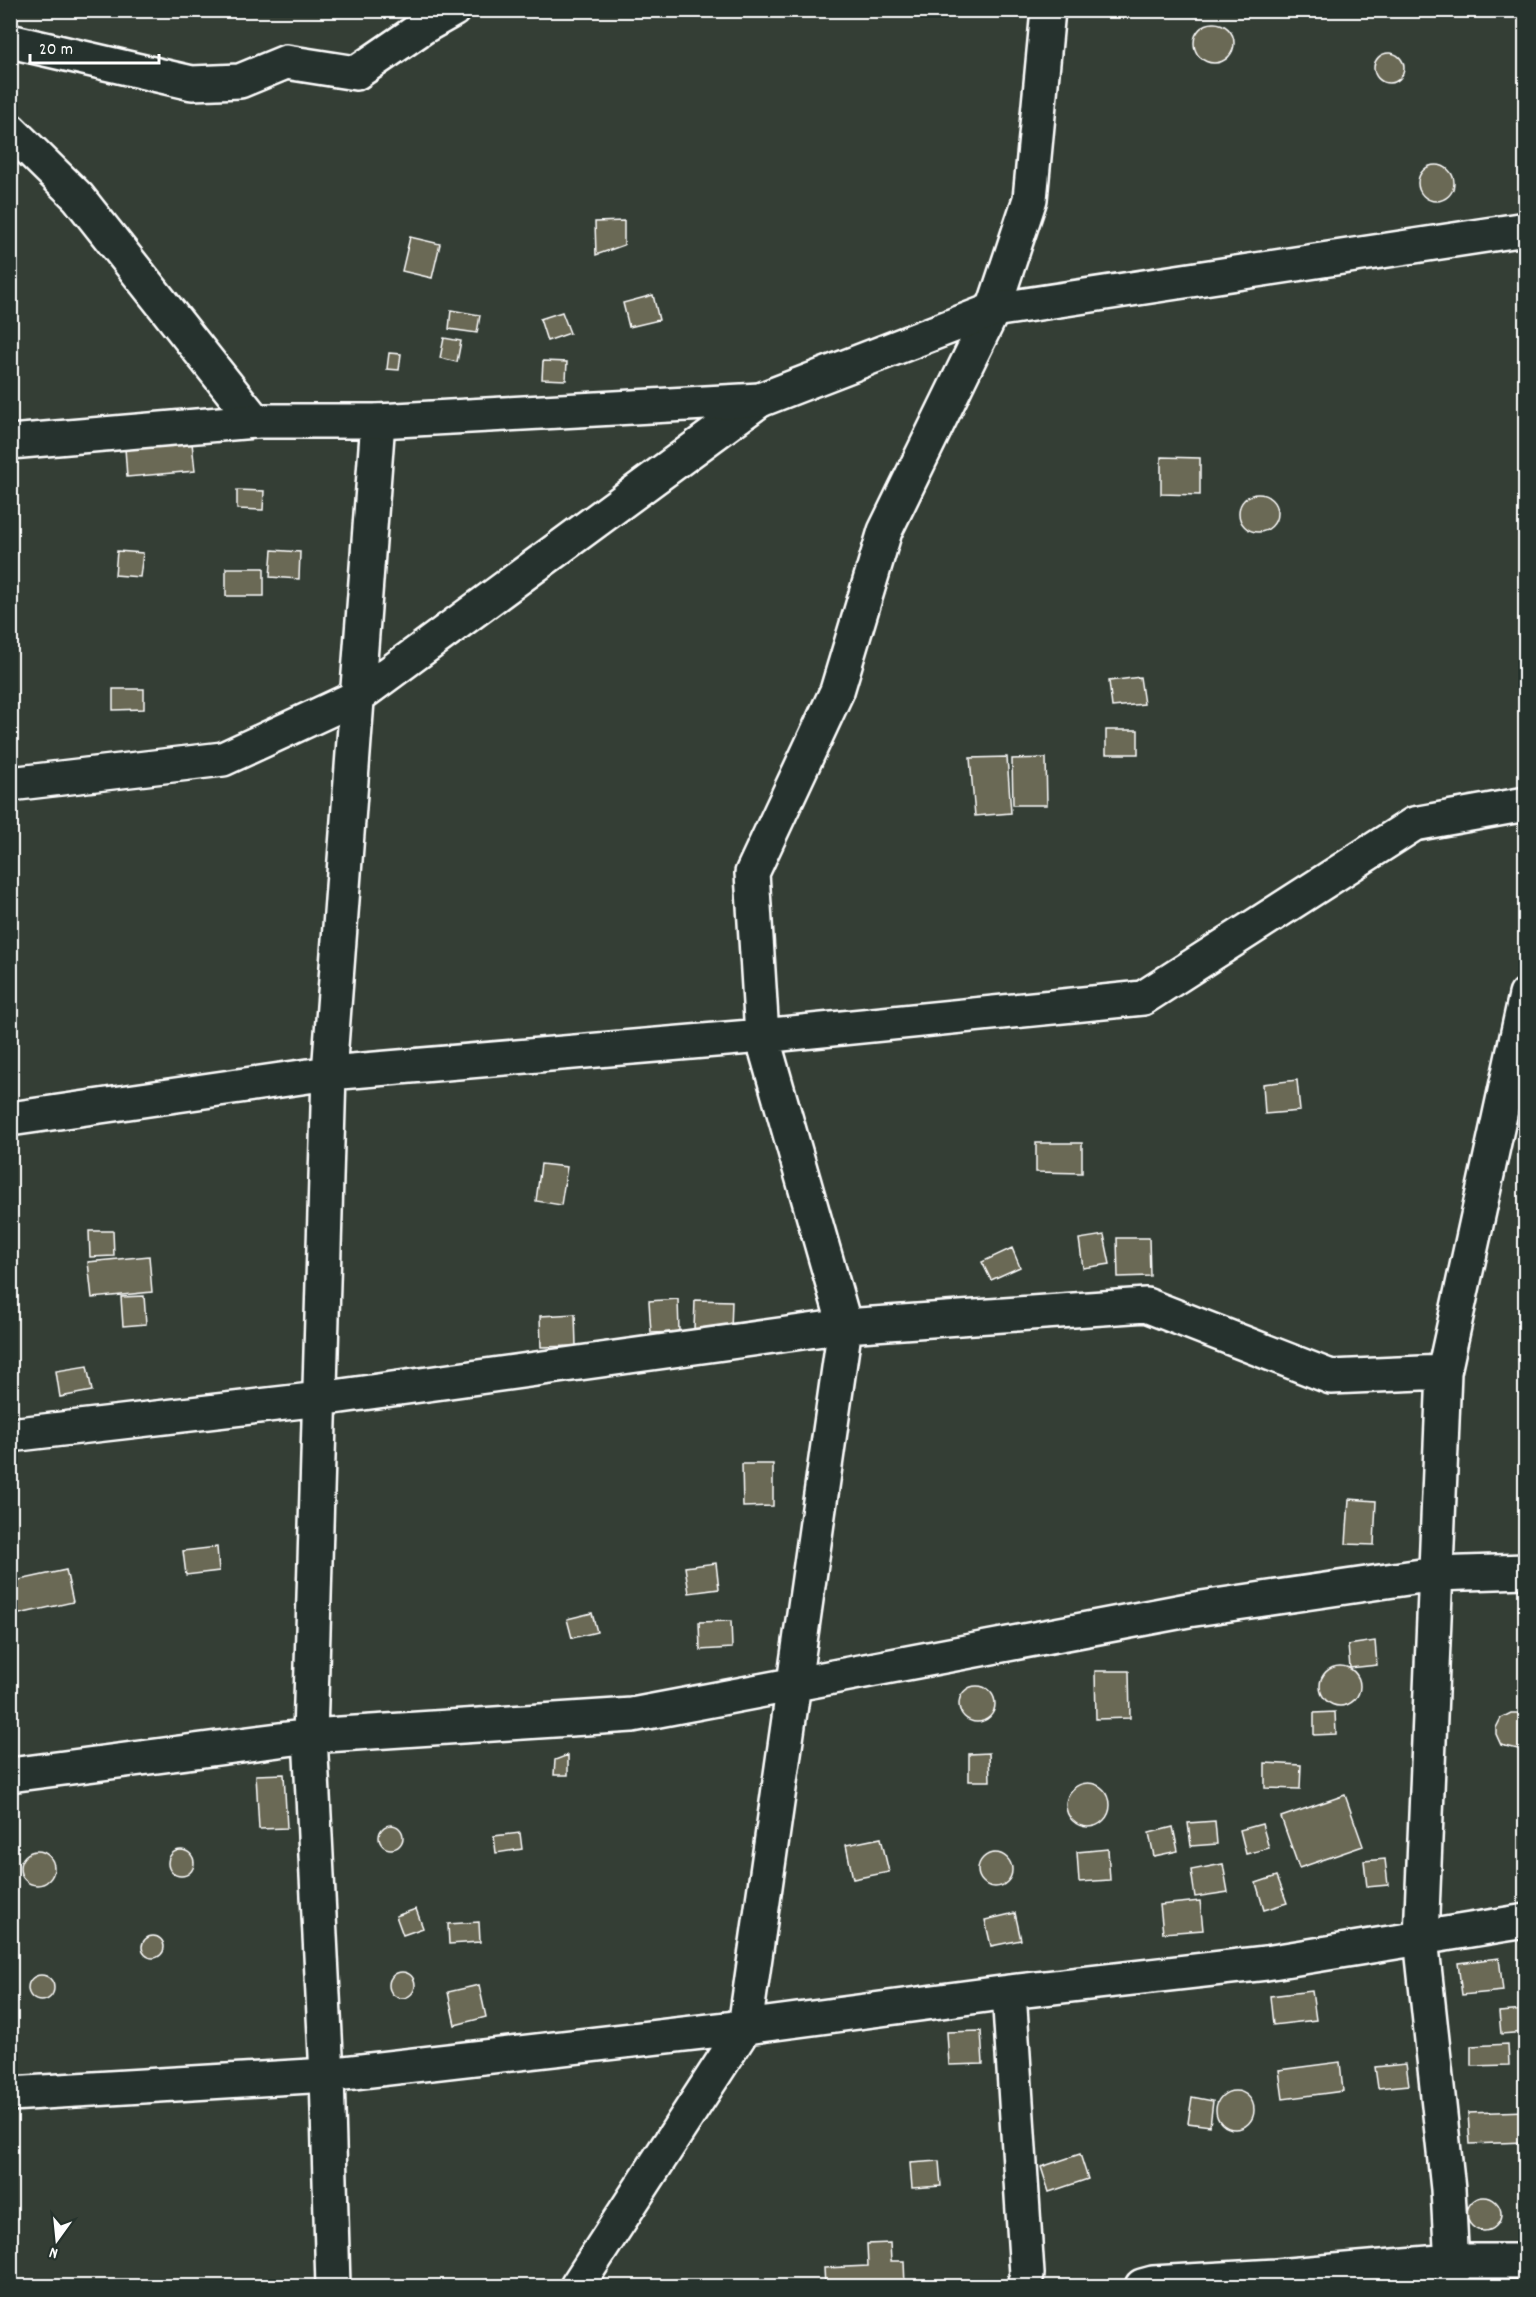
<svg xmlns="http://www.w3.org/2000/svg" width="1536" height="2297" font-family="Dekko,sans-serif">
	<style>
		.building { fill: #6b6955; stroke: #fff; stroke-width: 1.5 }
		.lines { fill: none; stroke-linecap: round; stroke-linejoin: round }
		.minor-casing { stroke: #fff; stroke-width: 38 }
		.secondary-casing { stroke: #fff; stroke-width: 38 }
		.minor { stroke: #26332d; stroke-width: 33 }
		.secondary { stroke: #26332d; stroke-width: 33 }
	</style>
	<rect width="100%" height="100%" fill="#343e35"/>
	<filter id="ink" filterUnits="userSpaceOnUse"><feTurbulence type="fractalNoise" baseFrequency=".0167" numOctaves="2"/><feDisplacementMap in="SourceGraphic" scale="12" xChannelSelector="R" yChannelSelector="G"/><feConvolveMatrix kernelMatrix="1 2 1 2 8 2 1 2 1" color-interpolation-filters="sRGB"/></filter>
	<g filter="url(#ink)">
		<path class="building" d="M1194 43a20 20 0 1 1 40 0a20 20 0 1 1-40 0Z
			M1374 68a15 15 0 1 1 30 0a15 15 0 1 1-30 0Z
			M1418 183a18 18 0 1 1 36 0a18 18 0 1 1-36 0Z
			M624 221V245L596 255 595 222Z
			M410 237 440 244 432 278 402 271Z
			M653 295 659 320 629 327 623 303Z
			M451 310 480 315 477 333 449 329Z
			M562 312 570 333 547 341 540 319Z
			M444 338 461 341 457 362 440 358Z
			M389 353 401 354 399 370 387 369Z
			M543 361 567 362 566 380 542 379Z
			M192 443 195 471 127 477 125 448Z
			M1161 457 1200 458V495L1161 494Z
			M237 490 264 491 263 510 237 509Z
			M1239 513a19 19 0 1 1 38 0a19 19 0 1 1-38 0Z
			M272 550 300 552 299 579 270 577Z
			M117 551 143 553 140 577 115 575Z
			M226 568H264V596H226Z
			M1140 677 1144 704 1112 707 1109 681Z
			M113 689H144V709L113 710Z
			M1106 730H1138V754H1106Z
			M1007 757 1011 813 975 816 970 758Z
			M1046 758 1047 805H1013L1012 759Z
			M1297 1080 1300 1111 1265 1114 1263 1084Z
			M1036 1143H1082V1173L1036 1172Z
			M541 1164 567 1167 561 1205 536 1201Z
			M89 1231H113L114 1256 90 1257Z
			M1104 1235 1110 1264 1083 1268 1079 1239Z
			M1117 1238H1149L1150 1276 1118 1277Z
			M1012 1248 1020 1267 991 1280 982 1262Z
			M149 1256 152 1292 92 1298 88 1262Z
			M144 1296 146 1324 123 1326 121 1297Z
			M678 1299 679 1332 651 1333 649 1301Z
			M695 1300 732 1301 731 1331 694 1330Z
			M575 1314 576 1346 541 1347 540 1316Z
			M87 1366 92 1391 60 1397 56 1371Z
			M742 1464H773V1506L743 1507Z
			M1349 1499 1376 1501 1374 1545 1346 1544Z
			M217 1547 219 1571 186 1575 183 1551Z
			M716 1563 719 1589 689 1593 685 1567Z
			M66 1570 73 1602 10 1616V1582Z
			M592 1613 597 1632 572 1638 567 1619Z
			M731 1621 732 1648 700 1650 699 1622Z
			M1375 1641 1377 1665 1350 1668 1348 1645Z
			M1320 1686a20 20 0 1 1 40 0a20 20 0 1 1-40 0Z
			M1095 1671H1129L1130 1718 1096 1719Z
			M959 1704a18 18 0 1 1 36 0a18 18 0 1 1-36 0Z
			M1335 1712 1336 1734 1314 1735V1713Z
			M1511 1713H1517L1526 1718V1744L1518 1749 1501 1745 1496 1734V1728L1501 1718Z
			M989 1753 990 1781H969V1754Z
			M568 1755V1775H554L555 1760Z
			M1265 1763 1301 1765 1300 1789 1265 1788Z
			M284 1774 287 1828 259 1829 256 1775Z
			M1066 1805a22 22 0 1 1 44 0a22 22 0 1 1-44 0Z
			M1345 1795 1363 1846 1299 1868 1281 1817Z
			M1215 1821 1217 1844 1191 1846 1188 1823Z
			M1262 1824 1269 1848 1246 1854 1240 1830Z
			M379 1837a12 12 0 1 1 24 0a12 12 0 1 1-24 0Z
			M1173 1827 1178 1851 1154 1856 1149 1833Z
			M520 1833 522 1849 496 1853 494 1836Z
			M881 1838 889 1872 853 1879 846 1845Z
			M1108 1849 1110 1880 1079 1882 1077 1852Z
			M168 1863a13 13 0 1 1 26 0a13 13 0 1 1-26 0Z
			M20 1868a17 17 0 1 1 34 0a17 17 0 1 1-34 0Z
			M978 1870a17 17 0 1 1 34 0a17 17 0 1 1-34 0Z
			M1385 1859 1388 1885 1367 1887 1364 1861Z
			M1223 1864 1228 1892 1195 1897 1191 1870Z
			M1277 1876 1287 1903 1264 1910 1256 1883Z
			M1200 1901 1203 1930 1163 1933 1160 1905Z
			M416 1909 423 1928 403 1935 396 1916Z
			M1015 1913 1021 1940 991 1946 985 1920Z
			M479 1922 480 1942 449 1944 448 1924Z
			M142 1947a11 11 0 1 1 22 0a11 11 0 1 1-22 0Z
			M1499 1958 1503 1991 1462 1995 1458 1963Z
			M389 1985a13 13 0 1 1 26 0a13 13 0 1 1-26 0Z
			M28 1988a13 13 0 1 1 26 0a13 13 0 1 1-26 0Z
			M479 1985 486 2017 455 2025 448 1992Z
			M1312 1991 1316 2020 1273 2025 1270 1996Z
			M1526 2010V2032L1501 2034 1499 2012Z
			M981 2031 983 2064 949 2065 947 2032Z
			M1508 2044 1509 2065 1471 2066V2046Z
			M1340 2062 1343 2091 1283 2099 1279 2070Z
			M1406 2064 1409 2085 1378 2088 1375 2067Z
			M1216 2110a19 19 0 1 1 38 0a19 19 0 1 1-38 0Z
			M1192 2097 1213 2101 1210 2126 1188 2123Z
			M1526 2111V2142L1470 2144 1468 2113Z
			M1080 2154 1088 2179 1049 2192 1041 2167Z
			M939 2161 941 2186 912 2188 910 2163Z
			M1467 2214a17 17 0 1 1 34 0a17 17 0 1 1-34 0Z
			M890 2243 891 2261H904L905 2286H825L824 2268 868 2266 867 2244Z"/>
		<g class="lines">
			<defs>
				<path id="minor" d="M10 41 192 83 240 81 286 62 356 73 423 27 453 10
					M10 130 78 197 255 421
					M10 784 223 759 357 697 760 400
					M10 1119 329 1073 762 1036 1143 998 1414 824 1526 804
					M10 1435 320 1399 845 1326 1146 1305 1331 1377 1444 1372
					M10 1775 310 1736 632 1715 1188 1610 1435 1574 1526 1571
					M1009 1992 1027 2274 1024 2286
					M10 2094 327 2075 745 2027 1009 1992 1266 1963 1526 1921
					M333 2286 327 2075 310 1736 329 1073 378 421
					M577 2286 745 2027 845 1326 762 1036 752 873 837 691 885 531 993 310 1030 199 1048 10
					M1142 2286 1153 2283 1276 2276 1452 2261H1526
					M1453 2286 1448 2189 1421 1938 1444 1372 1526 995"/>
				<path id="secondary" d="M10 442 255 421H378L760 400 993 310 1526 229"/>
			</defs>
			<use href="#minor" class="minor-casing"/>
			<use href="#secondary" class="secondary-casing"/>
			<use href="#minor" class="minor"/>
			<use href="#secondary" class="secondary"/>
		</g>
	</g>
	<rect width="1536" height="2297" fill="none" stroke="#26332d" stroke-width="36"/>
	<rect x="18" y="18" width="1500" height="2261" fill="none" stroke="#fff" stroke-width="2" filter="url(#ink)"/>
	<g transform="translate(57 2240) rotate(195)" stroke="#26332d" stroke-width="4.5" paint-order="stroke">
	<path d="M0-4.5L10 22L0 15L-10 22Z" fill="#ffffff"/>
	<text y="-9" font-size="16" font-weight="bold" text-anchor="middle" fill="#ffffff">N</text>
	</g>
	<path d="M30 54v9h129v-9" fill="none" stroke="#ffffff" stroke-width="3"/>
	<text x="39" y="54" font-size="18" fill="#ffffff" stroke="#26332d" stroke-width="4.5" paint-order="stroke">20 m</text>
</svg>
